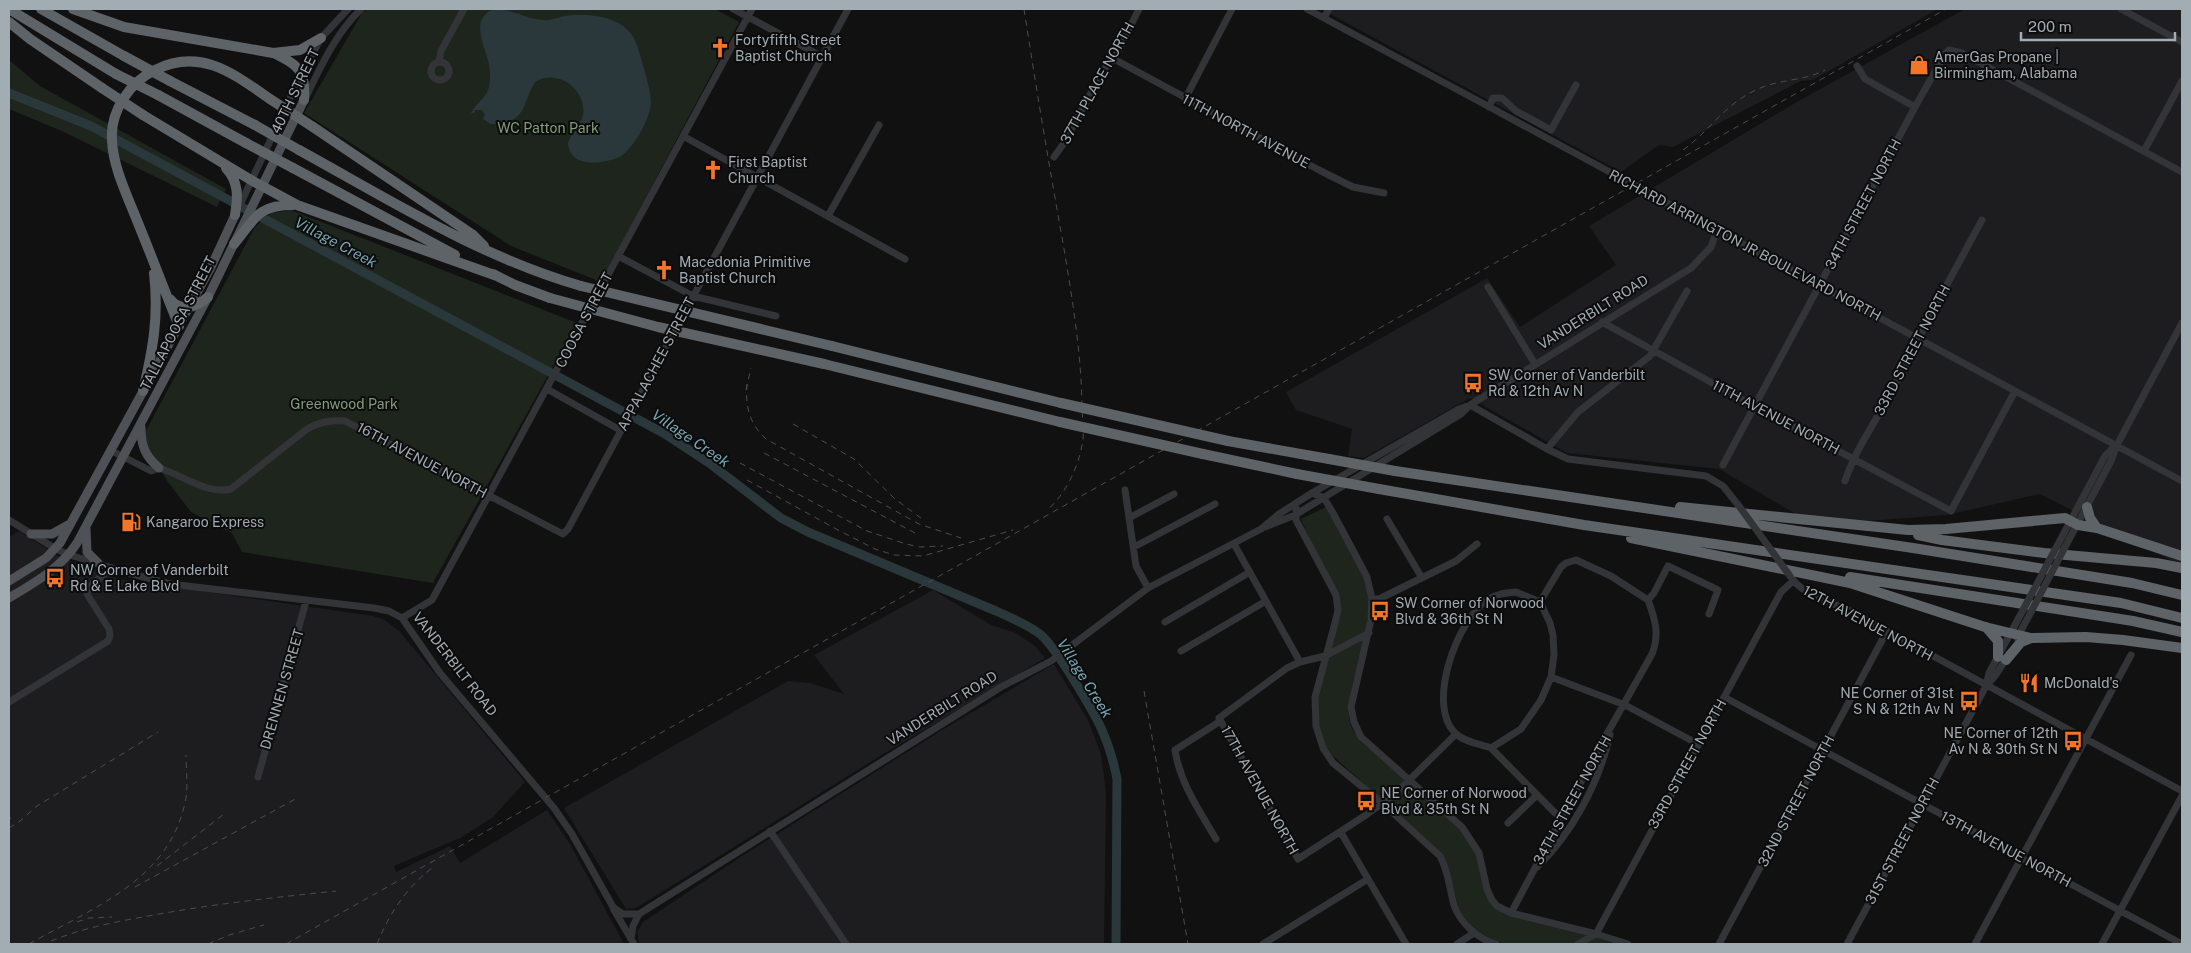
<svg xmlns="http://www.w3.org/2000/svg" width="2191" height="953" font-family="'Public Sans',sans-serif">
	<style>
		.built { fill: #1d1d1f }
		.green { fill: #1e251d }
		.water { fill: #2a383b }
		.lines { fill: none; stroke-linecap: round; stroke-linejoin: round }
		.river { stroke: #2a383b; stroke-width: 9 }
		.minor { stroke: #323437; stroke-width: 7 }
		.major { stroke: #4e5256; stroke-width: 9 }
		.highway { stroke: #5e6368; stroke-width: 10 }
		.rail { stroke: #494d50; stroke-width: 1; stroke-dasharray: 6 5; stroke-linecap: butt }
		.minor-bridge { stroke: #323437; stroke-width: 7 }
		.highway-bridge { stroke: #5e6368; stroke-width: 10 }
		.labels { text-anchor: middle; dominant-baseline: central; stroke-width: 4; stroke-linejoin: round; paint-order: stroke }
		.poi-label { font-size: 14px; fill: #a2acb3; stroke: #0c0c0d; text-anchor: start }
		.street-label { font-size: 14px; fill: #a2acb3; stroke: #0c0c0d }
		.park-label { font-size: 14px; fill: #819e78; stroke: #0c0c0d }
		.water-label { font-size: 15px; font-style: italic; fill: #78a5af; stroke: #0c0c0d }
	</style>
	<rect width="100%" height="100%" fill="#111112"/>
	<path class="built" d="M1321 9H1938L1813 80 1801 81 1673 147 1659 145 1621 172Z
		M1965 9H2182V566L2040 494 1947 515 1853 522 1796 514 1719 469 1567 453 1470 398 1364 458 1348 456 1352 429 1296 410 1286 392 1487 278 1520 327 1616 265 1589 226 1795 103Z
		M19 531 58 556 118 579 373 616 385 620 400 632 525 782 492 818 460 838 394 866 396 872 450 846 460 863 547 810 570 844 624 944H9V537Z
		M933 590 991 625 1016 633 1035 646 1045 658 880 756 636 908 626 909 564 808 788 681 810 683 844 694 814 655Z
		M1054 664 1088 720 1101 754 1106 793 1104 944H639L637 932 643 922 742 856 947 727Z"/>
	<path class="green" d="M368 9H715L739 22 601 282 511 246 304 113 362 13Z
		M9 60 40 86 226 189 217 207 64 132 9 109Z
		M291 210 577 323 433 583 242 552 232 533 191 512 168 482 152 457 142 438 255 227 271 213Z
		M1326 507C1341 533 1368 570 1369 601 1371 634 1341 700 1351 726 1353 731 1358 737 1361 742L1462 830 1476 853 1490 902 1615 944H1505C1485 938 1463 924 1457 902 1452 885 1451 870 1443 854L1333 756 1325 745 1318 724 1317 697 1340 611 1301 519Z"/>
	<path class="water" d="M495 9C512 9 526 19 543 20 550 21 558 17 565 16 579 14 602 15 614 21 622 24 630 31 634 38 639 49 651 90 651 101 651 117 633 152 617 158 600 164 570 168 568 143 571 133 581 125 583 115 587 89 557 68 535 82 521 105 528 123 491 124L483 119 485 115 482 110H475L474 113H471C476 103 486 99 489 87 491 79 490 68 488 60 483 42 470 17 495 9Z"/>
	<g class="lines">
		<path class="river" d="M9 93 91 126 665 434 709 463 781 518 808 532 996 611C1011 618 1027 624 1040 634 1055 646 1097 716 1104 735 1110 749 1114 764 1117 779L1116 944"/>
		<path class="minor" d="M733 9 821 56
			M1307 9 1497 111
			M2121 9 2182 42
			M1324 18 1329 9
			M1114 59 1319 170 1353 187 1384 193
			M431 71a9 9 0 1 1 18 0a9 9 0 1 1-18 0Z
			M439 62 441 51 464 9
			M1857 66 1865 79 1915 107
			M306 97C321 66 336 33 361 9
			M1185 99 1232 9
			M1489 107 1493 98H1502L1516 111 1551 130 1576 85
			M683 136 905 259
			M2144 151 2182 81
			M1054 157 1064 143 1104 69 1114 59 1139 9
			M239 207 302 73 321 38 348 9
			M828 216 879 125
			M618 256 693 296 776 316
			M1488 287 1535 364
			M1602 322 1754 406 1951 511 2015 391
			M547 389 620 430
			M1470 405 1547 449 1568 459 1706 476 1723 486 1739 506
			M1547 449 1578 412 1650 356 1687 291
			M110 450 151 471 159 468C183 475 207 495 231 489L307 429C320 422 330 420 345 421L563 534 568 529 848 9
			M1723 465 1915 107 1945 54 1949 50 1962 53 2182 172
			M1845 481C1855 451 1872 427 1887 400 1918 339 1949 280 1982 220
			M1125 490 1136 566 1148 588
			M1312 493 1324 498 1333 513 1367 577 1372 599 1371 620 1351 707 1354 722 1361 737 1462 827 1479 853 1487 889 1492 900 1497 906 1511 913 1596 934 1628 944
			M1296 503V520L1336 595 1338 610 1335 623 1315 697 1316 726 1323 748 1333 763 1382 803 1440 856C1449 872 1449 888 1454 905 1460 923 1478 939 1496 944
			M1129 518 1174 494
			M1387 519 1422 578
			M9 520 56 549 70 555 125 572 170 584 374 608 389 611 402 618 440 673 554 808 572 834 613 907 623 914H639
			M1265 527 1295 515 1461 414 1468 407
			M1234 544 1300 662
			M1134 547 1215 504
			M2056 548 2105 456 2116 445
			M2064 549 2111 461 2117 445 2182 323
			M1790 576C1803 595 1825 600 1846 609 1860 616 1874 624 1887 631L2182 791
			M1516 592 1540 602 1550 623 1553 635 1554 655 1551 677 1541 700 1521 729 1491 748C1480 744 1464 742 1455 733 1426 704 1457 621 1487 600 1496 594 1505 593 1516 592Z
			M1372 599H1379L1456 561 1477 544
			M1648 600 1654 593 1668 566 1718 590 1709 614
			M1540 602 1561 567 1566 563 1576 560 1611 576 1648 600
			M402 618 432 600 752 9
			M1165 622 1250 572
			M2017 638 2031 612
			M1181 651 1266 601
			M1551 677 1625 705 1698 744
			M1986 686 1995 676 2008 656
			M1724 697 2182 944
			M9 702 108 641 110 636 109 629 87 594C89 583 104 575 113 568
			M1219 718 1298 859 1366 815 1395 794 1456 734
			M1491 748 1561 819
			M258 777 306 601
			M1508 823 1537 795
			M770 831 846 944
			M1339 833 1343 836 1406 944
			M1216 839C1199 810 1180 783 1175 750L1219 722V718L1287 668 1300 662 1325 656 1369 633
			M1536 868C1572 834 1599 783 1610 735
			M614 910 634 944
			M1511 913 1599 748 1652 654C1660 634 1655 619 1648 600
			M631 939 633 926 639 914 1001 687 1051 661 1148 588 1261 529 1279 514 1312 493 1459 409 1470 405 1691 268 1711 247 1717 230 2182 481
			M1263 944 1368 879
			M1457 944 1474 933
			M1578 944 1596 934 1781 592 1793 581
			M1719 944 1887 631
			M1847 944 1986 686 1989 673 2023 610
			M1975 944 2131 655
			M2102 944 2182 796"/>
		<path class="major" d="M141 427C141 446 145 456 159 468
			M86 528 87 552 98 563
			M31 534H52L68 525
			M9 581 46 558 60 543 211 267 235 215
			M9 598C34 583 61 568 77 543L208 297 304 100"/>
		<path class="highway" d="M9 9 116 74
			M41 9 124 56
			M73 9 124 27 273 53 300 50 321 38
			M9 22 30 39 102 88
			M274 53C299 66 306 70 304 100
			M170 81 255 125
			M158 95 246 143
			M143 115 251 180 297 205 497 276
			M313 127 473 235 484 246
			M299 150C390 200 480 257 581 286
			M226 168C239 182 238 197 235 215
			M293 168 455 255
			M234 244C255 219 257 205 293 205
			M493 274 515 285 550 298
			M170 299C180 313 197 307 208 297
			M179 326C165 292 152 257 138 223 128 197 113 168 112 140 110 111 130 82 155 70 201 47 234 74 270 99
			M832 346 1061 403
			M824 364 1060 422
			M143 391C153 349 159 316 154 273
			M1228 441 1329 459
			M1203 454 1297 474
			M1395 471 1913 548 2132 583 2182 595
			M1379 489 1584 525 2121 603 2182 618
			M1680 507 1908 530 1946 529 2065 518 2078 525 2097 528 2182 556
			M2087 507 2090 518 2097 528
			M1918 535 1942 540 2044 553 2156 563 2182 568
			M1631 538 1850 583 1985 627 2031 638 2086 637 2123 640 2182 648
			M1850 577 2133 621 2182 632
			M1986 627 1998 641V657
			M2006 660 2021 642 2031 638"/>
		<path class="rail" d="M1024 9C1036 87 1049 165 1063 243 1072 297 1081 350 1082 405 1082 416 1084 427 1083 439 1080 464 1066 495 1046 511
			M1683 150C1711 130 1724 104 1758 89 1779 79 1805 81 1825 70
			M747 384C745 405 749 424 766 439L919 524 961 538
			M746 390 751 368
			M793 424 854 459 895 499 925 521
			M764 453 915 533
			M740 463 867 531 906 544 920 547 943 546
			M747 480 838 530 875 549 894 555 923 556 1013 530
			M1144 691 1188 944
			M9 819 11 818
			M9 828 20 821 37 806 158 732
			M157 866 224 814
			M135 887 299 797
			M77 922 89 918 112 917
			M51 941C88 926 126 920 165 913 222 903 279 897 336 891
			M29 944C94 907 171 880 186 798 188 784 186 769 186 755
			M208 944 229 935 264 925
			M286 944 1946 9
			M377 944C389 914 406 888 432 868"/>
		<path class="minor-bridge" d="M1497 111 1717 230
			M1739 506 1790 576
			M2023 610 2056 548
			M2031 612 2064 549"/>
		<path class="highway-bridge" d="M124 56 170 81
			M116 74 158 95
			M102 88 143 115
			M270 99 313 127
			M255 125 299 150
			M246 143 293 168
			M581 286 832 346
			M550 298 658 327 824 364
			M1061 403 1228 441
			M1060 422 1203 454
			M1329 459 1395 471
			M1297 474 1379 489"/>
	</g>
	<defs>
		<symbol id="church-bare" viewBox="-9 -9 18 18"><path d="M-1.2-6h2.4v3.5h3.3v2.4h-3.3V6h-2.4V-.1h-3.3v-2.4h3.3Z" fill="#f27529" stroke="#0c0c0d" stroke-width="2.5" paint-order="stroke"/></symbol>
		<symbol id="shop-bare" viewBox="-9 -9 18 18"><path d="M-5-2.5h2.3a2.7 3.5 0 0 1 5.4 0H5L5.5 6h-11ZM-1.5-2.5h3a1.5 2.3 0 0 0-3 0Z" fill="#f27529" stroke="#0c0c0d" stroke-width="2.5" paint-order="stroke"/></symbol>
		<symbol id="bus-bare" viewBox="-9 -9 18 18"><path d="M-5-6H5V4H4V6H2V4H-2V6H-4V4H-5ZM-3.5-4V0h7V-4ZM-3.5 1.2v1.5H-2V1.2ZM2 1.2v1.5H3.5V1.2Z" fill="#f27529" stroke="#0c0c0d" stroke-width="2.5" paint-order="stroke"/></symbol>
		<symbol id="fuel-bare" viewBox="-9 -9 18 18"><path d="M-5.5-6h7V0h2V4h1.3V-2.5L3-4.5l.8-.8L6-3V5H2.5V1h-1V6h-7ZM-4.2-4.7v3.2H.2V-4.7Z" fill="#f27529" stroke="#0c0c0d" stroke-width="2.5" paint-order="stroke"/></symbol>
		<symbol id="restaurant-bare" viewBox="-9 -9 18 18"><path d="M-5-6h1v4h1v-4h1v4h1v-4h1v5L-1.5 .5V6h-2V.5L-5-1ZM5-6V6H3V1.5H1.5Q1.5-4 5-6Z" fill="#f27529" stroke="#0c0c0d" stroke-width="2.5" paint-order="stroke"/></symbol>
	</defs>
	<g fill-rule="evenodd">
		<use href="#church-bare" x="706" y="34" width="28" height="28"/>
		<use href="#shop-bare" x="1905" y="51" width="28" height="28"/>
		<use href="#church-bare" x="699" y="156" width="28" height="28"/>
		<use href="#church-bare" x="650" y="256" width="28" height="28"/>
		<use href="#bus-bare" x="1459" y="369" width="28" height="28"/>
		<use href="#fuel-bare" x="117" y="508" width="28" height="28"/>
		<use href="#bus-bare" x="41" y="564" width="28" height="28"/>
		<use href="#bus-bare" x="1366" y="597" width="28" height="28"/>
		<use href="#restaurant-bare" x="2015" y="669" width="28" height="28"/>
		<use href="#bus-bare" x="1955" y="687" width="28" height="28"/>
		<use href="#bus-bare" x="2059" y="727" width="28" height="28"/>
		<use href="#bus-bare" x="1352" y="787" width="28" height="28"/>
	</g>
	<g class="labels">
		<g class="poi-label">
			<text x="735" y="40">Fortyfifth Street<tspan x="735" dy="16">Baptist Church</tspan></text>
			<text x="1934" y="57">AmerGas Propane |<tspan x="1934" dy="16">Birmingham, Alabama</tspan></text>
			<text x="728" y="162">First Baptist<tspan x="728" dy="16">Church</tspan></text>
			<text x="679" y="262">Macedonia Primitive<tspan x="679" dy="16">Baptist Church</tspan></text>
			<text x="1488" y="375">SW Corner of Vanderbilt<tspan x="1488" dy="16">Rd &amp; 12th Av N</tspan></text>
			<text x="146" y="522">Kangaroo Express</text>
			<text x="70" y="570">NW Corner of Vanderbilt<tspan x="70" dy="16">Rd &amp; E Lake Blvd</tspan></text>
			<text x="1395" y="603">SW Corner of Norwood<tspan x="1395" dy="16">Blvd &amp; 36th St N</tspan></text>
			<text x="2044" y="683">McDonald's</text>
			<text x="1954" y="693" text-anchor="end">NE Corner of 31st<tspan x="1954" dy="16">S N &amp; 12th Av N</tspan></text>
			<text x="2058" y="733" text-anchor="end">NE Corner of 12th<tspan x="2058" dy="16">Av N &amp; 30th St N</tspan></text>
			<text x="1381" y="793">NE Corner of Norwood<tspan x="1381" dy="16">Blvd &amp; 35th St N</tspan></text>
		</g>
		<g class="street-label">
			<text transform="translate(1097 83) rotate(-61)">37TH PLACE NORTH</text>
			<text transform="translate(295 91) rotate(-64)">40TH STREET</text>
			<text transform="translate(1246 131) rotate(28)">11TH NORTH AVENUE</text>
			<text transform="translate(1863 204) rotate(-62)">34TH STREET NORTH</text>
			<text transform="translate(1745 245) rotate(28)">RICHARD ARRINGTON JR BOULEVARD NORTH</text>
			<text transform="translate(1593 312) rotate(-32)">VANDERBILT ROAD</text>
			<text transform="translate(584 320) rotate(-62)">COOSA STREET</text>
			<text transform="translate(178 323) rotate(-63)">TALLAPOOSA STREET</text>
			<text transform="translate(1912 350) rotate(-62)">33RD STREET NORTH</text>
			<text transform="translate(656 364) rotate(-62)">APPALACHEE STREET</text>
			<text transform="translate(1776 417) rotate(28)">11TH AVENUE NORTH</text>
			<text transform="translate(422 460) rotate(28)">16TH AVENUE NORTH</text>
			<text transform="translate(1868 623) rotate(28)">12TH AVENUE NORTH</text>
			<text transform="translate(455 664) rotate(52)">VANDERBILT ROAD</text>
			<text transform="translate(282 689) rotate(-74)">DRENNEN STREET</text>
			<text transform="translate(942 708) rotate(-32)">VANDERBILT ROAD</text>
			<text transform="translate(1687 764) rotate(-61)">33RD STREET NORTH</text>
			<text transform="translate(1260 790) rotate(61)">17TH AVENUE NORTH</text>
			<text transform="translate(1572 800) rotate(-61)">34TH STREET NORTH</text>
			<text transform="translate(1796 801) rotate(-62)">32ND STREET NORTH</text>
			<text transform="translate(1902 841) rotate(-62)">31ST STREET NORTH</text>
			<text transform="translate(2006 849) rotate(28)">13TH AVENUE NORTH</text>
		</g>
		<g class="park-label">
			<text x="548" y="128">WC Patton Park</text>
			<text x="344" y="404">Greenwood Park</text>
		</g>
		<g class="water-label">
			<text transform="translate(336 242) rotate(28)">Village Creek</text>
			<text transform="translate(691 438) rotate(34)">Village Creek</text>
			<text transform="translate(1085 678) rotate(58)">Village Creek</text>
		</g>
	</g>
	<rect width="2191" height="953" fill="none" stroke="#a2acb3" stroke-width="20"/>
	<path d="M2021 32v8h154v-8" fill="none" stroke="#a2acb3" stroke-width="2.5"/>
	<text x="2028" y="32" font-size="15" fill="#a2acb3" stroke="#0c0c0d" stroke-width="4" paint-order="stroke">200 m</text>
</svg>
